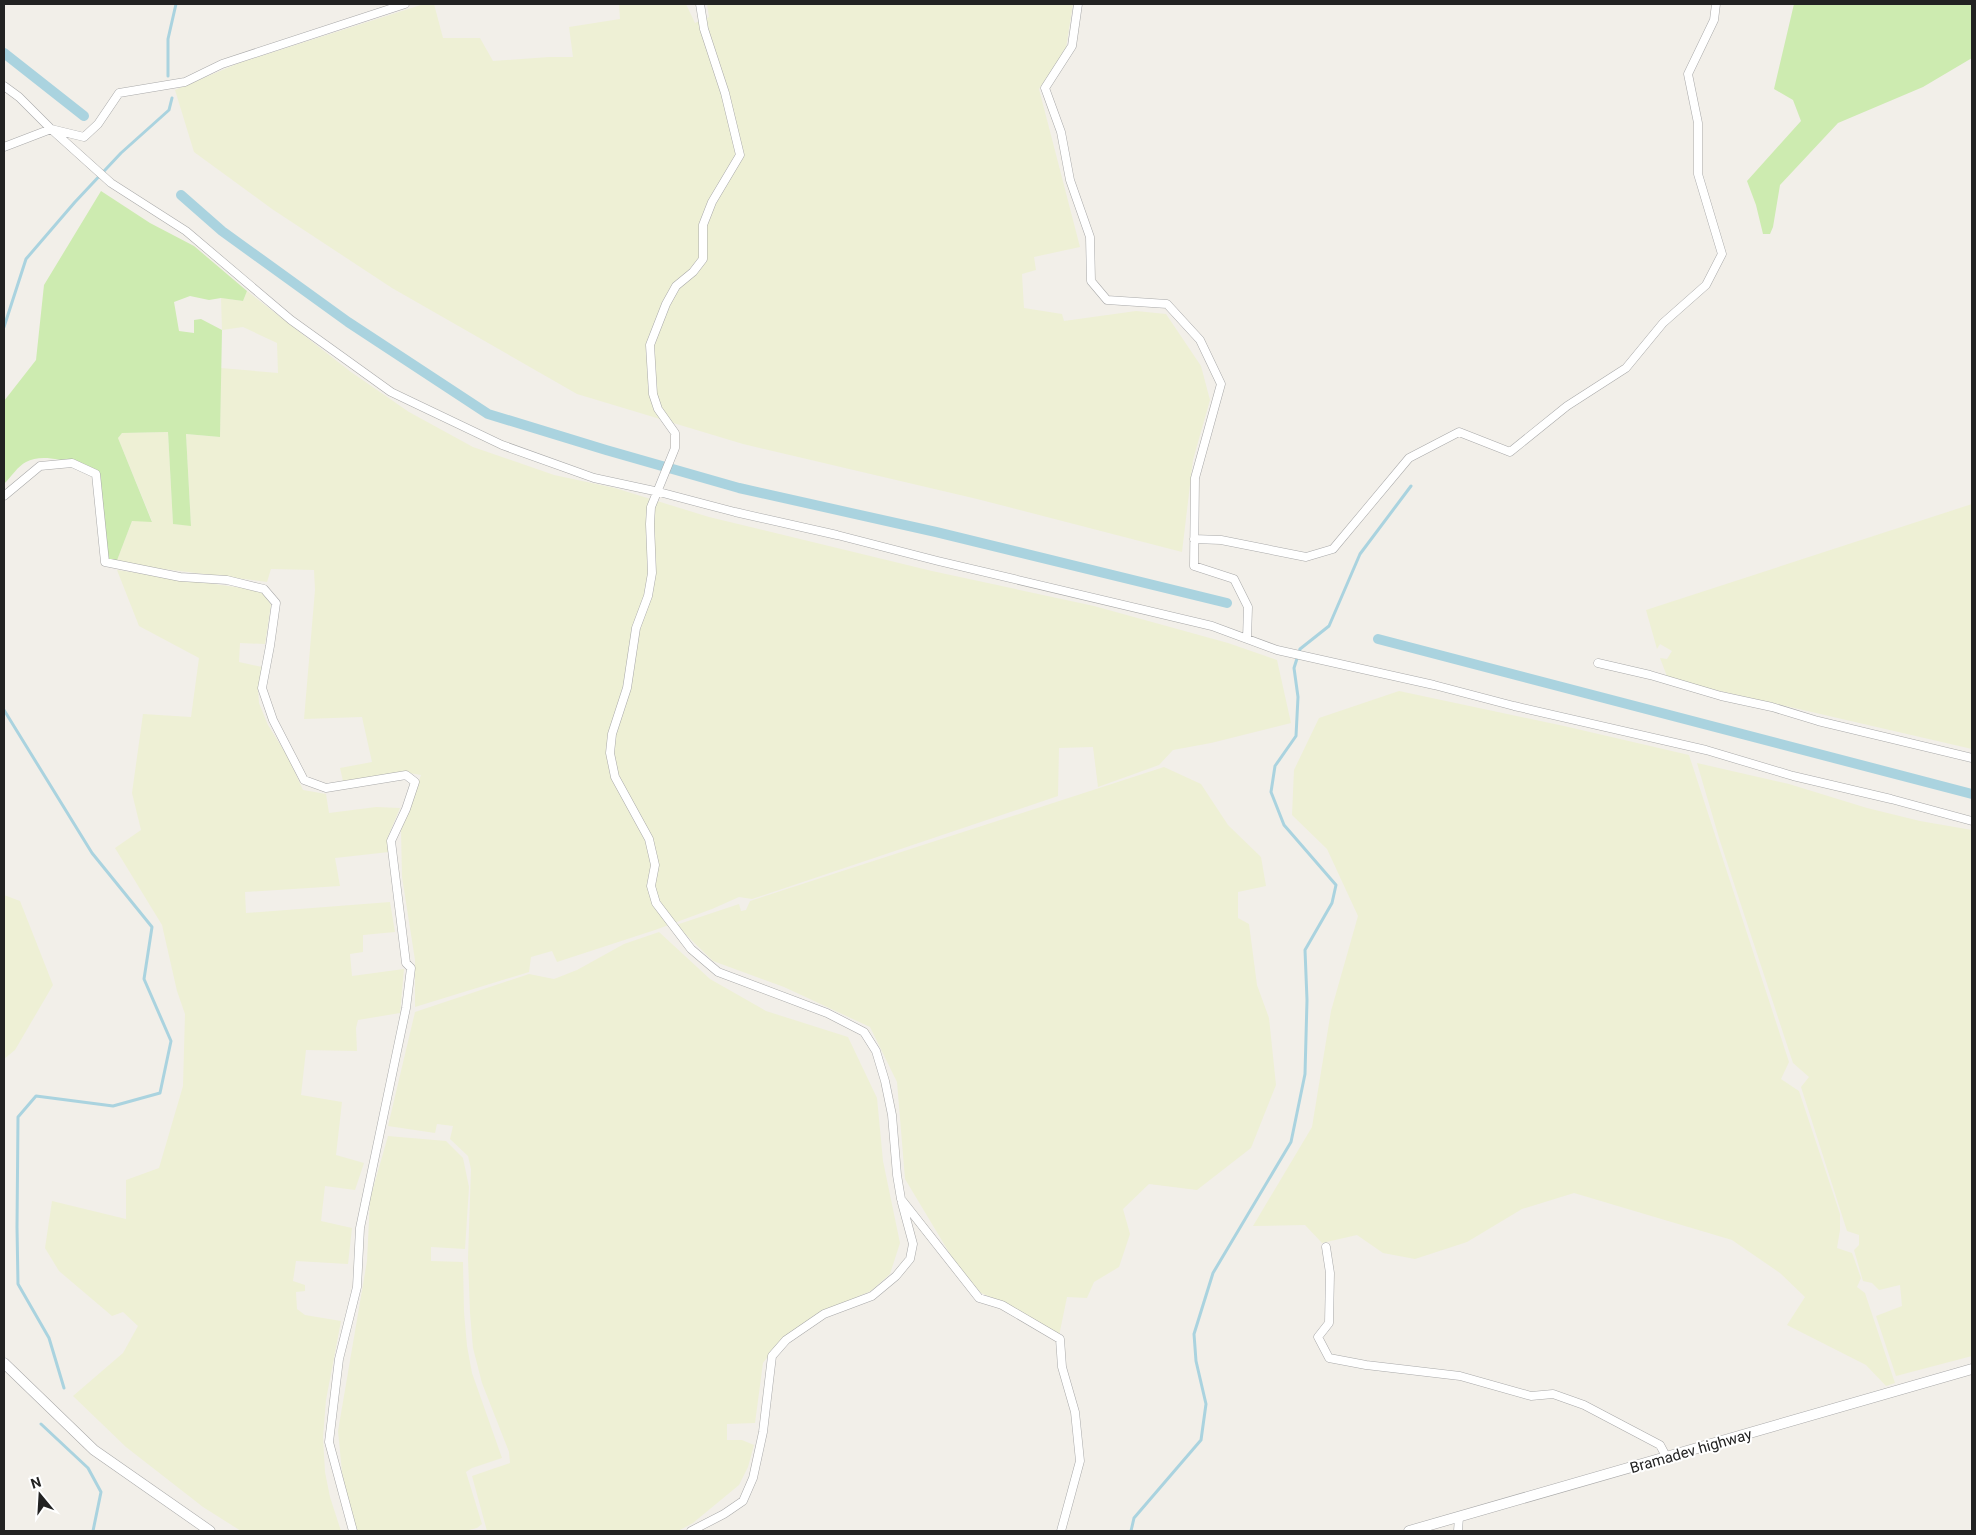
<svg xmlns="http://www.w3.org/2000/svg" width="1976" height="1535" font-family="Roboto,sans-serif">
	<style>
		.farmland { fill: #eef0d5 }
		.grass { fill: #cdebb0 }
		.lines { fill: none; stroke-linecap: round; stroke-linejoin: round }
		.stream { stroke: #aad3df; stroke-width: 3 }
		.canal { stroke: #aad3df; stroke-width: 10 }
		.minor-casing { stroke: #a9a9a9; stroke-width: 9 }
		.tertiary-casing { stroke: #a9a9a9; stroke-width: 11 }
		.minor { stroke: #fff; stroke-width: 8 }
		.tertiary { stroke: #fff; stroke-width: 10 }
		.labels { text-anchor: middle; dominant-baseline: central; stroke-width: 4; stroke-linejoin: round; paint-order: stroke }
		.street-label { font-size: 15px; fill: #222; stroke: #fff }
	</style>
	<rect width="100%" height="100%" fill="#f2efe9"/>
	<path class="farmland" d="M424 4H434L443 38H480L493 61 549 57H573L569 27 620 19 619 4H686L695 23 709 17 707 4H1073L1066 48 1039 89 1080 247 1034 257 1036 270 1022 274 1024 308 1062 314 1064 321 1136 311 1166 314 1201 366 1210 400 1193 460 1182 552 977 499 743 444 577 394 392 288 272 209 194 152 175 90 239 63Z
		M247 291 351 372 409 412 473 447 554 475 615 488 709 517 932 571 1094 606 1228 643 1277 660 1291 723 1211 743 1173 750 1159 765 1098 787 1093 747 1059 748 1058 796 752 899 739 897 712 909 655 930 557 962 552 951 531 957 529 972 415 1007V960L402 877 401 830 421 775 403 772 343 781 340 768 372 762 362 717 304 719 315 590 314 570 271 569 267 582 116 563 132 521H152L118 438 122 433 168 432 173 524 191 525 186 434 220 437 221 368 278 373 277 343 243 327 222 330 221 298 243 301Z
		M1972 504V749L1668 679 1660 658 1667 659 1672 651 1660 644 1657 649 1646 610Z
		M117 570 263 591 271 605 265 644 240 643 239 662 262 667 258 689 259 703 268 725 288 757 303 790 326 794 329 813 376 807 400 808 387 839 389 852 335 858 340 886 245 892 246 913 390 902 395 932 363 935V952L350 954 352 976 404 969 400 1013 358 1020 356 1028 357 1051 306 1050 301 1095 342 1102 336 1155 364 1163 355 1190 325 1186 321 1221 352 1228 348 1264 296 1261 293 1281 305 1285V1291L296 1292 297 1309 305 1315 341 1321 326 1400 323 1437 325 1472 330 1497 341 1531H241L203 1507 126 1447 73 1396 123 1353 138 1326 123 1312 112 1316 59 1271 45 1248 52 1201 126 1219V1180L159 1168 183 1086 185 1014 177 991 162 925 115 848 141 830 132 793 143 714 191 717 199 658 139 626Z
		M1399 691 1564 726 1689 755 1789 1062 1781 1079 1799 1091 1840 1214V1230L1837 1248 1852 1253 1861 1278 1857 1287 1865 1293 1895 1383 1886 1386 1866 1365 1787 1325 1805 1297 1780 1273 1732 1240 1574 1193 1522 1209 1467 1242 1415 1259 1383 1253 1357 1235 1322 1243 1305 1225 1253 1226 1312 1127 1331 1011 1358 916 1327 849 1292 815 1294 770 1319 718Z
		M1697 763 1789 784 1867 808 1920 821 1972 830V1356L1896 1376 1876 1316 1902 1306 1900 1285 1879 1290 1872 1283 1863 1281 1854 1250 1859 1245V1235L1847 1231 1801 1087 1809 1077 1793 1063 1719 838Z
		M1164 767 1201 784 1228 825 1261 857 1266 886 1238 892V918L1249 924 1257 985 1269 1018 1276 1085 1251 1148 1197 1190 1149 1184 1123 1209 1130 1234 1119 1267 1094 1282 1087 1298 1067 1297 1059 1336 1009 1305 981 1293 956 1264 905 1179 897 1082 870 1027 784 987 713 961 676 925 739 904 741 911 746 910 750 901Z
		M4 895 20 901 53 985 15 1050 4 1059Z
		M659 932 710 979 766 1011 848 1037 877 1098 883 1161 900 1243 890 1274 871 1291 831 1308 783 1337 763 1363 755 1423 727 1424V1440H742L754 1445 748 1467 739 1485 693 1523 678 1531H487L472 1476 510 1463 509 1452 482 1383 473 1348 470 1313 468 1258 471 1169 468 1156 450 1139 453 1126 437 1124 435 1133 388 1126 415 1012 529 974 554 979 577 970 624 944Z
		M388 1136 446 1141 463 1158 469 1187 465 1249 431 1247V1261L463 1262 464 1312 467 1346 472 1373 502 1458 472 1468 466 1472 482 1524 477 1528 465 1531H355L342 1472 338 1431 367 1261 370 1199Z"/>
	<path class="grass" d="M1794 4H1972V58L1923 87 1838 123 1780 185 1773 227 1770 234H1763L1756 205 1747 181 1801 121 1793 100 1774 89Z
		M101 191 150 223 194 246 247 291 243 301 221 298 209 300 190 296 174 302 179 331 194 333V320L201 319 222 330 220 437 186 434 191 526 173 524 168 432 122 433 118 438 152 522 132 521 116 563 107 559 99 473C81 465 45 451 26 462 18 466 11 477 4 484V401L36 360 44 285Z"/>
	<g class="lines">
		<path class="stream" d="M168 76V39L176 4
			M4 327 26 259 75 202 121 153 169 110 172 98
			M4 710 92 853 152 927 144 979 171 1041 160 1093 113 1106 36 1096 18 1117 17 1227 18 1284 49 1338 64 1388
			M41 1424 88 1468 101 1492 93 1531
			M1131 1531 1134 1518 1201 1440 1206 1404 1196 1361 1194 1334 1213 1273 1291 1142 1305 1074 1307 1000 1305 950 1332 903 1336 885 1284 825 1271 792 1275 766 1296 736 1298 697 1294 668 1300 649 1329 626 1360 554 1411 486"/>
		<path class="canal" d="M4 53 84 116
			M181 195 222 231 348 322 488 414 606 450 739 488 936 532 1227 603
			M1378 639 1972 794"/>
		<defs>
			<path id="minor" d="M700 4 704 29 725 93 740 155 712 202 703 225V259L693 272 676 286 666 304 650 345 653 394 658 409 675 433V448L651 507 650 524 652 573 648 596 636 628 627 688 612 734 610 753 615 777 649 839 655 865 651 886 656 903 691 949 718 972 827 1013 864 1032 876 1051 885 1081 892 1115 897 1175 901 1199 979 1298 1002 1305 1060 1339 1062 1367 1075 1412 1080 1461 1061 1531
				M1078 4 1072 46 1045 88 1061 132 1070 180 1090 237 1091 281 1107 300 1167 304 1200 340 1221 384 1195 478 1194 566 1234 579 1248 607 1247 639
				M4 86 19 97 51 129 111 183 186 231 291 320 391 392 502 445 594 478 659 492 735 512 837 535 938 561 1212 626 1277 650 1434 685 1514 706 1706 750 1793 776 1891 799 1972 821
				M4 147 51 129 84 137 98 124 119 93 185 82 222 64 405 4
				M4 496 40 466 72 463 96 474 105 562 180 577 227 580 264 589 276 603 270 646 262 688 273 720 304 780 326 788 406 775 415 782 406 809 391 841 406 963 411 968 406 1008 360 1228 357 1287 339 1359 329 1442 353 1531
				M1194 539 1221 540 1306 557 1333 549 1409 458 1459 432 1510 452 1567 406 1626 368 1663 323 1706 285 1722 254 1698 174V123L1688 74 1714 20 1716 4
				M1598 663 1650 675 1721 696 1772 707 1818 721 1972 758
				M1326 1247 1330 1273 1329 1323 1318 1337 1329 1358 1366 1365 1460 1376 1531 1396 1553 1394 1584 1405 1660 1445 1667 1458
				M691 1531 724 1514 743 1501 753 1478 763 1432 772 1356 786 1340 824 1314 872 1296 896 1276 910 1259 913 1244 902 1203
				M1458 1531 1459 1517"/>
			<path id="tertiary" d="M4 1363 94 1450 210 1531
				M1409 1531 1972 1369"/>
		</defs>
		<use href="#minor" class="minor-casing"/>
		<use href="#tertiary" class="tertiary-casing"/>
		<use href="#minor" class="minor"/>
		<use href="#tertiary" class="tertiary"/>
	</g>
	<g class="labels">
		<g class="street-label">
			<text transform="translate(1691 1451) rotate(-16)">Bramadev highway</text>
		</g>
	</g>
	<rect width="1976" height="1535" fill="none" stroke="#222222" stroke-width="10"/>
	<g transform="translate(40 1495) rotate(342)" stroke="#ffffff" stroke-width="4" paint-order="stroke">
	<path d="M0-4L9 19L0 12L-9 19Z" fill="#222222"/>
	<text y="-8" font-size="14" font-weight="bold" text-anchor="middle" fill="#222222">N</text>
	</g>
</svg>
